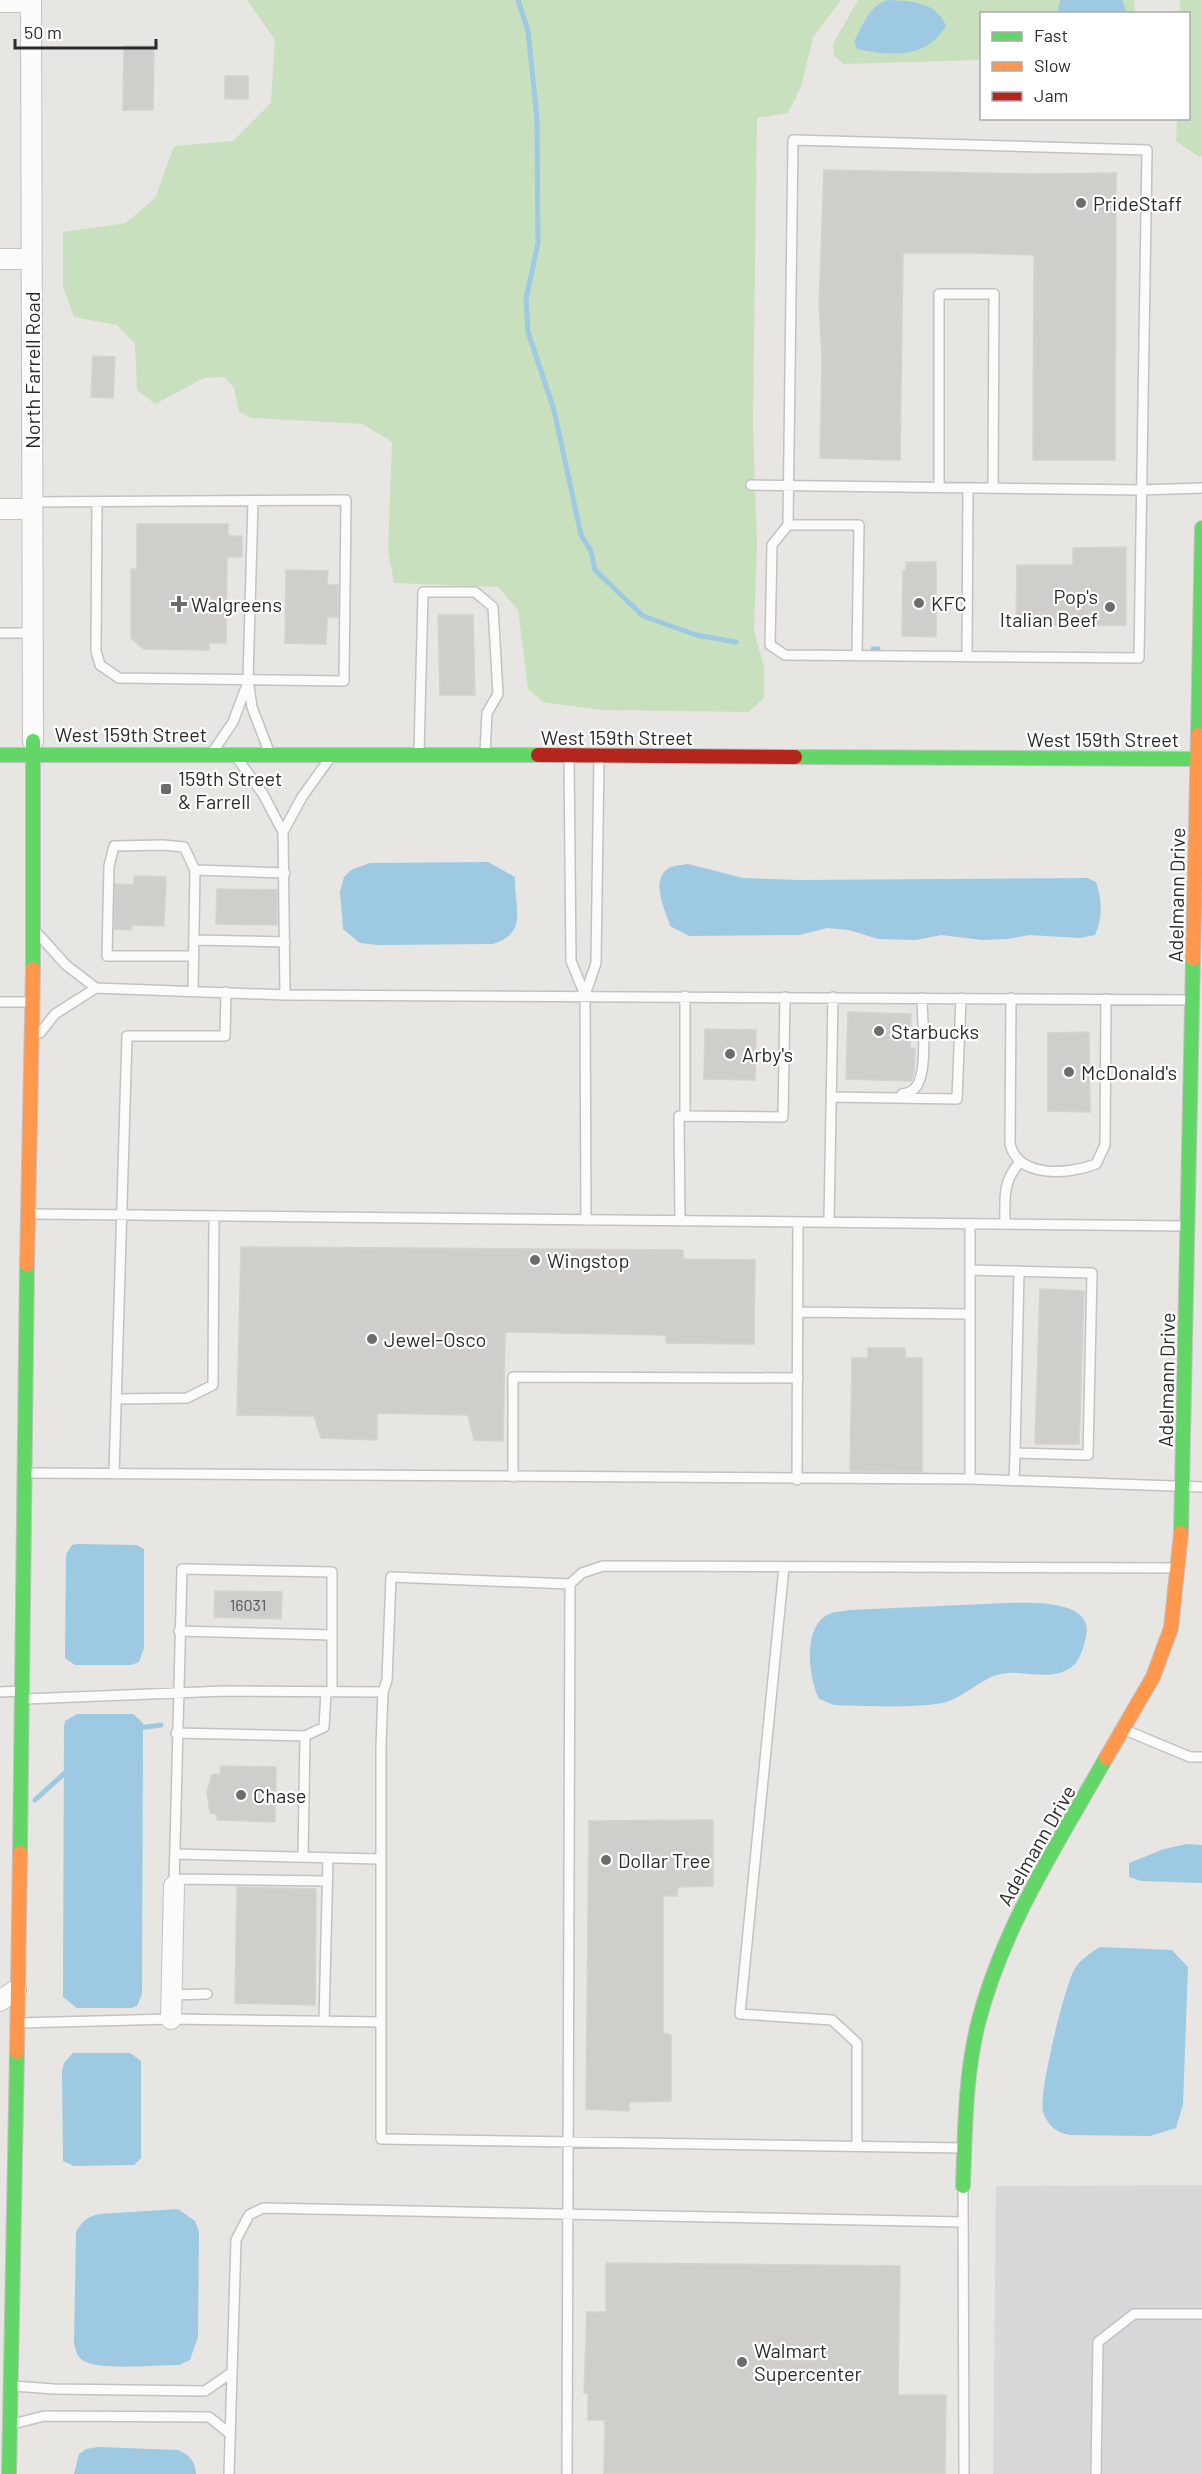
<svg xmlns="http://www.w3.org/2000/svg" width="1202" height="2474" font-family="Barlow,sans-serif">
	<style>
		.industrial { fill: #d9d7d9 }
		.green { fill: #c8e0be }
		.water { fill: #9dc9e2 }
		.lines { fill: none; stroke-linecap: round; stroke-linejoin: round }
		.stream { stroke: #9dc9e2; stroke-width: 5 }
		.building { fill: #d0cecb; stroke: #d3d2ce; stroke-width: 1.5 }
		.lane-casing { stroke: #c2c2c1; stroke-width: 12 }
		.street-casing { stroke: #c2c2c1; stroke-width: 22 }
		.fast-casing { stroke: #c2c2c1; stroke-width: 16 }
		.slow-casing { stroke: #c2c2c1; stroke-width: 16 }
		.jam-casing { stroke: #c2c2c1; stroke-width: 16 }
		.lane { stroke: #fcfbfb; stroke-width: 9 }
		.street { stroke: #fcfbfb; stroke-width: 20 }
		.fast { stroke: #63d668; stroke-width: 14 }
		.slow { stroke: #ff974d; stroke-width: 14 }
		.jam { stroke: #b3261e; stroke-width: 14 }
		.poi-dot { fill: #6d6c6b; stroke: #fff; stroke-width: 2 }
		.labels { text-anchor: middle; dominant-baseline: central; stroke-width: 4.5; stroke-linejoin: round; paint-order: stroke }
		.number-label { font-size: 16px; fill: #555454 }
		.poi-label { font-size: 20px; fill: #2b2b2b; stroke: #fff; text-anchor: start }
		.street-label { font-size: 20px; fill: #2b2b2b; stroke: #fff }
	</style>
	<rect width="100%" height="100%" fill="#e8e6e2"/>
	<path class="industrial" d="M1202 2185V2474H993L996 2186Z"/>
	<path class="green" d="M247 0H841L813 38 801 87 788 113 757 118 753 425 757 543 754 631 764 667V698L749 712 600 710 543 702 528 689 518 610 498 587 394 583 388 550 392 442 363 424 252 418 239 412 234 388 224 377 204 378 155 404 137 390 135 344 117 325 74 317 63 287V232L126 223 155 198 174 146 233 141 271 103 275 40Z
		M858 0H1134L1135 14H982L981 60 843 64 834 55 833 44Z
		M1180 0H1202V156L1199 157 1176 141 1177 119 1188 118V14L1180 13Z"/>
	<path class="water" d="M888 0C911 1 937 2 946 26 926 59 891 56 857 49L854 42C862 27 869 5 888 0Z
		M1060 0H1122L1127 13H1057Z
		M488 862 515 877C514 908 529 932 493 944L378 945 360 943 343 929 340 892 344 877 351 870 370 863Z
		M688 864 743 878 800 880 1087 878 1096 882C1102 898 1103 919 1095 935L1080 938 1029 935 1008 939 982 940 941 935 916 940 878 939 849 930 827 928 799 935 689 936 670 926C666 911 649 880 669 868 674 865 683 865 688 864Z
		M77 1544 136 1545 144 1549V1648L139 1662 131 1665H75L65 1658 66 1554 72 1545Z
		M1006 1603C1028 1603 1095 1598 1086 1637 1084 1646 1080 1660 1073 1666 1052 1683 1025 1669 1001 1674 984 1677 966 1695 949 1701 929 1709 858 1706 834 1705L819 1699C809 1679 802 1629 827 1615 833 1612 843 1611 850 1610Z
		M77 1714H133L143 1723 142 1994 137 2006 131 2008H77L63 1997 64 1727 65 1721Z
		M1187 1844 1202 1845V1883L1141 1881 1129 1877V1863L1164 1849Z
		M1100 1947 1172 1950 1188 1967 1183 2105 1176 2128 1150 2136 1069 2135C1056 2132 1048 2126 1043 2112 1038 2095 1064 1990 1073 1972 1078 1961 1090 1953 1100 1947Z
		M73 2053H130L141 2061V2158L134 2165 74 2166 63 2161 62 2071 64 2063Z
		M178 2209 195 2221 199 2232 198 2337 190 2360 179 2365C158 2365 97 2371 82 2360 76 2355 76 2350 74 2343L76 2232C82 2221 87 2217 99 2214Z
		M98 2447 178 2450C189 2454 196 2462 196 2474H74L79 2454 86 2449Z"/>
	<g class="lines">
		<path class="stream" d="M518 0 528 31 537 119 538 243 526 299 528 332 554 410 581 535 591 551 595 570 643 616 696 635 736 642
			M873 649H878
			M139 1728 161 1725
			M35 1800 68 1770"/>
	</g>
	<path class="building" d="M124 46H154L153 110H123Z
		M225 76H248V99H225Z
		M824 170 1035 174 1116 173 1115 460H1033L1034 255 977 253H903L900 460 820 458 822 356 819 305Z
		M93 356 115 357 113 398 91 397Z
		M137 524H228V536H242V557H227L226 643H209V650L144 649 131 638V569H137Z
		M1126 547V625L1016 626 1017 565H1073V548Z
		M906 562H936V637L902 636 903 571H906Z
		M286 570 328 571 327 585H338V617H327L326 644 285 643Z
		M438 615H473L475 695H440Z
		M134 876 166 877 164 926 132 925 131 930 114 929 115 884 134 885Z
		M217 889 277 890V925L216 924Z
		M848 1012 911 1014 910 1048 915 1049 914 1073 911 1081 846 1079Z
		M705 1029 756 1030 755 1080 704 1079Z
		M1089 1032 1090 1112 1048 1111V1033Z
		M241 1247 683 1250V1259L755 1260 754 1344 666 1343V1335L505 1332 503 1441 474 1440 468 1415 377 1413V1440L321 1438 314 1416 237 1415Z
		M1040 1289 1084 1291 1079 1444H1035Z
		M868 1348H905V1358H922V1472L850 1471 852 1358H868Z
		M215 1591 282 1592 281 1619 214 1617Z
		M221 1766 276 1767 275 1822 217 1820V1814L210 1813 207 1792 212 1775 220 1774Z
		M713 1820V1886L678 1887 677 1896H663V2033L671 2035V2101L629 2102V2111L586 2109 589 1821Z
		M237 1887 316 1889 315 2005 235 2003Z
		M606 2263 900 2266 898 2395H946L945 2474H604L605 2420H588V2393H584L587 2312H606Z"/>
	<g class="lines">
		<defs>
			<path id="lane" d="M793 140 1147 150 1139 658 785 655 770 645 772 545 788 525Z
				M751 485 1142 490 1202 488
				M939 487V294H994L993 488
				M253 501 248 680 252 707 268 749
				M32 502 346 500 344 681 119 678 100 665 96 651 97 502
				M788 525H859L857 656
				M0 633H32
				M967 657 968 488
				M214 750 233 722 248 682
				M419 753 423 592H475L493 607 498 694 487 713 485 753
				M569 757 571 961 585 995
				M237 758 263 794 283 832 285 995
				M283 832 302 797 330 758
				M39 935 66 965 96 988
				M194 940 285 942
				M194 956H107L109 866 114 846 163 845 184 847 195 870
				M193 991 195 870 285 873
				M1011 998 1010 1144C1018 1178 1068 1175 1096 1164L1105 1145 1106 999
				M0 1002H30
				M40 1033 55 1014 96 988 285 995 1189 1000
				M902 1094C908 1093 912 1092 915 1088 929 1073 922 1019 922 998
				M832 1097 957 1099 961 998
				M685 1115V996
				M30 1214 1186 1226
				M586 1220 585 995 596 963 599 759
				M680 1221 679 1116 783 1117 785 997
				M829 1222 833 997
				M970 1224V1479
				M1005 1224C1005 1199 1002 1183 1019 1163
				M970 1270 1092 1273 1088 1455 1015 1453 1014 1481
				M798 1312 970 1314
				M116 1399 187 1398 213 1385 214 1216
				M1015 1453 1019 1271
				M28 1473 970 1479 1202 1487
				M114 1474 127 1036H225L226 992
				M513 1477V1377L798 1378
				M797 1480 798 1222
				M784 1567 740 2014 832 2020 857 2043V2146
				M179 1631 332 1635
				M0 1692 21 1691
				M25 1699 225 1691 383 1692
				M1125 1730 1190 1757H1202
				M176 1733 305 1736 324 1727 326 1692
				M175 1854 380 1859
				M303 1857 305 1736
				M174 1879 327 1881
				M174 1886 182 1569 332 1572V1692
				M172 1995 207 1994
				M324 2021 328 1858
				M19 2023 171 2019 380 2022
				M963 2148 381 2139V1746L383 1692 387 1680 391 1577 570 1584 582 1573 603 1566 1176 1568
				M963 2189 964 2474
				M14 2386 54 2389 205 2391 231 2373
				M13 2424 44 2416 209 2417 229 2433
				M229 2474 236 2240 249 2215 263 2208 963 2222
				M567 2474 570 1584
				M1096 2474 1098 2342 1134 2314H1202"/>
			<path id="street" d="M31 0 33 741
				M0 2H31
				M0 259H31
				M0 509H32
				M0 2001 16 1990
				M171 2019 174 1886"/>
			<path id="fast" d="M1198 735 1202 528
				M33 741V969
				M0 755H538
				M795 757 1202 759
				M1181 1533 1193 959
				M20 1853 27 1265
				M963 2186C965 2133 965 2079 977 2028 1001 1929 1057 1845 1106 1758
				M9 2474 17 2052"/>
			<path id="slow" d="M1193 959 1198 735
				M27 1265 33 969
				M1106 1758 1153 1677 1171 1628 1181 1533
				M17 2052 20 1853"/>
			<path id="jam" d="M538 755 795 757"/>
		</defs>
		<use href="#lane" class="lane-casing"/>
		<use href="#street" class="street-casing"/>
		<use href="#fast" class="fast-casing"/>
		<use href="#slow" class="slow-casing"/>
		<use href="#jam" class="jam-casing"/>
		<use href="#lane" class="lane"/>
		<use href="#street" class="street"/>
		<use href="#fast" class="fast"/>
		<use href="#slow" class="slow"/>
		<use href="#jam" class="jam"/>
	</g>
	<g class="poi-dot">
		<circle cx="1081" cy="203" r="6"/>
		<circle cx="919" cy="603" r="6"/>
		<path d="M176 595h6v6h6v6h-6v6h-6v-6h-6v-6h6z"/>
		<circle cx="1110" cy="607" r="6"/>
		<rect x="160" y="783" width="12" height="12" rx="3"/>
		<circle cx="879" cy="1031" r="6"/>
		<circle cx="730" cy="1054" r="6"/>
		<circle cx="1069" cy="1072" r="6"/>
		<circle cx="535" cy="1260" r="6"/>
		<circle cx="372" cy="1339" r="6"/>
		<circle cx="241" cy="1795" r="6"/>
		<circle cx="606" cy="1860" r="6"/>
		<circle cx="742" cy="2362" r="6"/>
	</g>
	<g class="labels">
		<g class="number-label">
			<text x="248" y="1604">16031</text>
		</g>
		<g class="poi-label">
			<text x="1093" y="203">PrideStaff</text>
			<text x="1098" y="596" text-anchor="end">Pop's<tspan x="1098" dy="23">Italian Beef</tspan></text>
			<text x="931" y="603">KFC</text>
			<text x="191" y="604">Walgreens</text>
			<text x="178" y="778">159th Street<tspan x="178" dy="23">&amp; Farrell</tspan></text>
			<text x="891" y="1031">Starbucks</text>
			<text x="742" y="1054">Arby's</text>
			<text x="1081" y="1072">McDonald's</text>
			<text x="547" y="1260">Wingstop</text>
			<text x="384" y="1339">Jewel-Osco</text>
			<text x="253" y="1795">Chase</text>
			<text x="618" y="1860">Dollar Tree</text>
			<text x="754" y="2350">Walmart<tspan x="754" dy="23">Supercenter</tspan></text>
		</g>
		<g class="street-label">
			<text transform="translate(32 370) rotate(-90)">North Farrell Road</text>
			<text x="131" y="734">West 159th Street</text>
			<text x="617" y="737">West 159th Street</text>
			<text x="1103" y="739">West 159th Street</text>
			<text transform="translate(1176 895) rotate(-89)">Adelmann Drive</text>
			<text transform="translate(1166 1380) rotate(-89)">Adelmann Drive</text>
			<text transform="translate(1036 1845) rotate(-60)">Adelmann Drive</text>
		</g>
	</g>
	<rect x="980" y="12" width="210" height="108" fill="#ffffff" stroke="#aaaaaa" stroke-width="1.5"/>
	<rect x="992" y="32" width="30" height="9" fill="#63d668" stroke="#aaaaaa" stroke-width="1.5"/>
	<text x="1034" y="42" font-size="18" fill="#2b2b2b">Fast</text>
	<rect x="992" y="62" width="30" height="9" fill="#ff974d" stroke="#aaaaaa" stroke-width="1.5"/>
	<text x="1034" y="72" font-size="18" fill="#2b2b2b">Slow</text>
	<rect x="992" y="92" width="30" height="9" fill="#b3261e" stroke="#aaaaaa" stroke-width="1.5"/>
	<text x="1034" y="102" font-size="18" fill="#2b2b2b">Jam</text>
	<path d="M15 39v9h141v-9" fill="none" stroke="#2b2b2b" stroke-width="3"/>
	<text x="24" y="39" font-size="18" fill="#2b2b2b" stroke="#ffffff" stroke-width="4.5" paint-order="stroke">50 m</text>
</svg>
